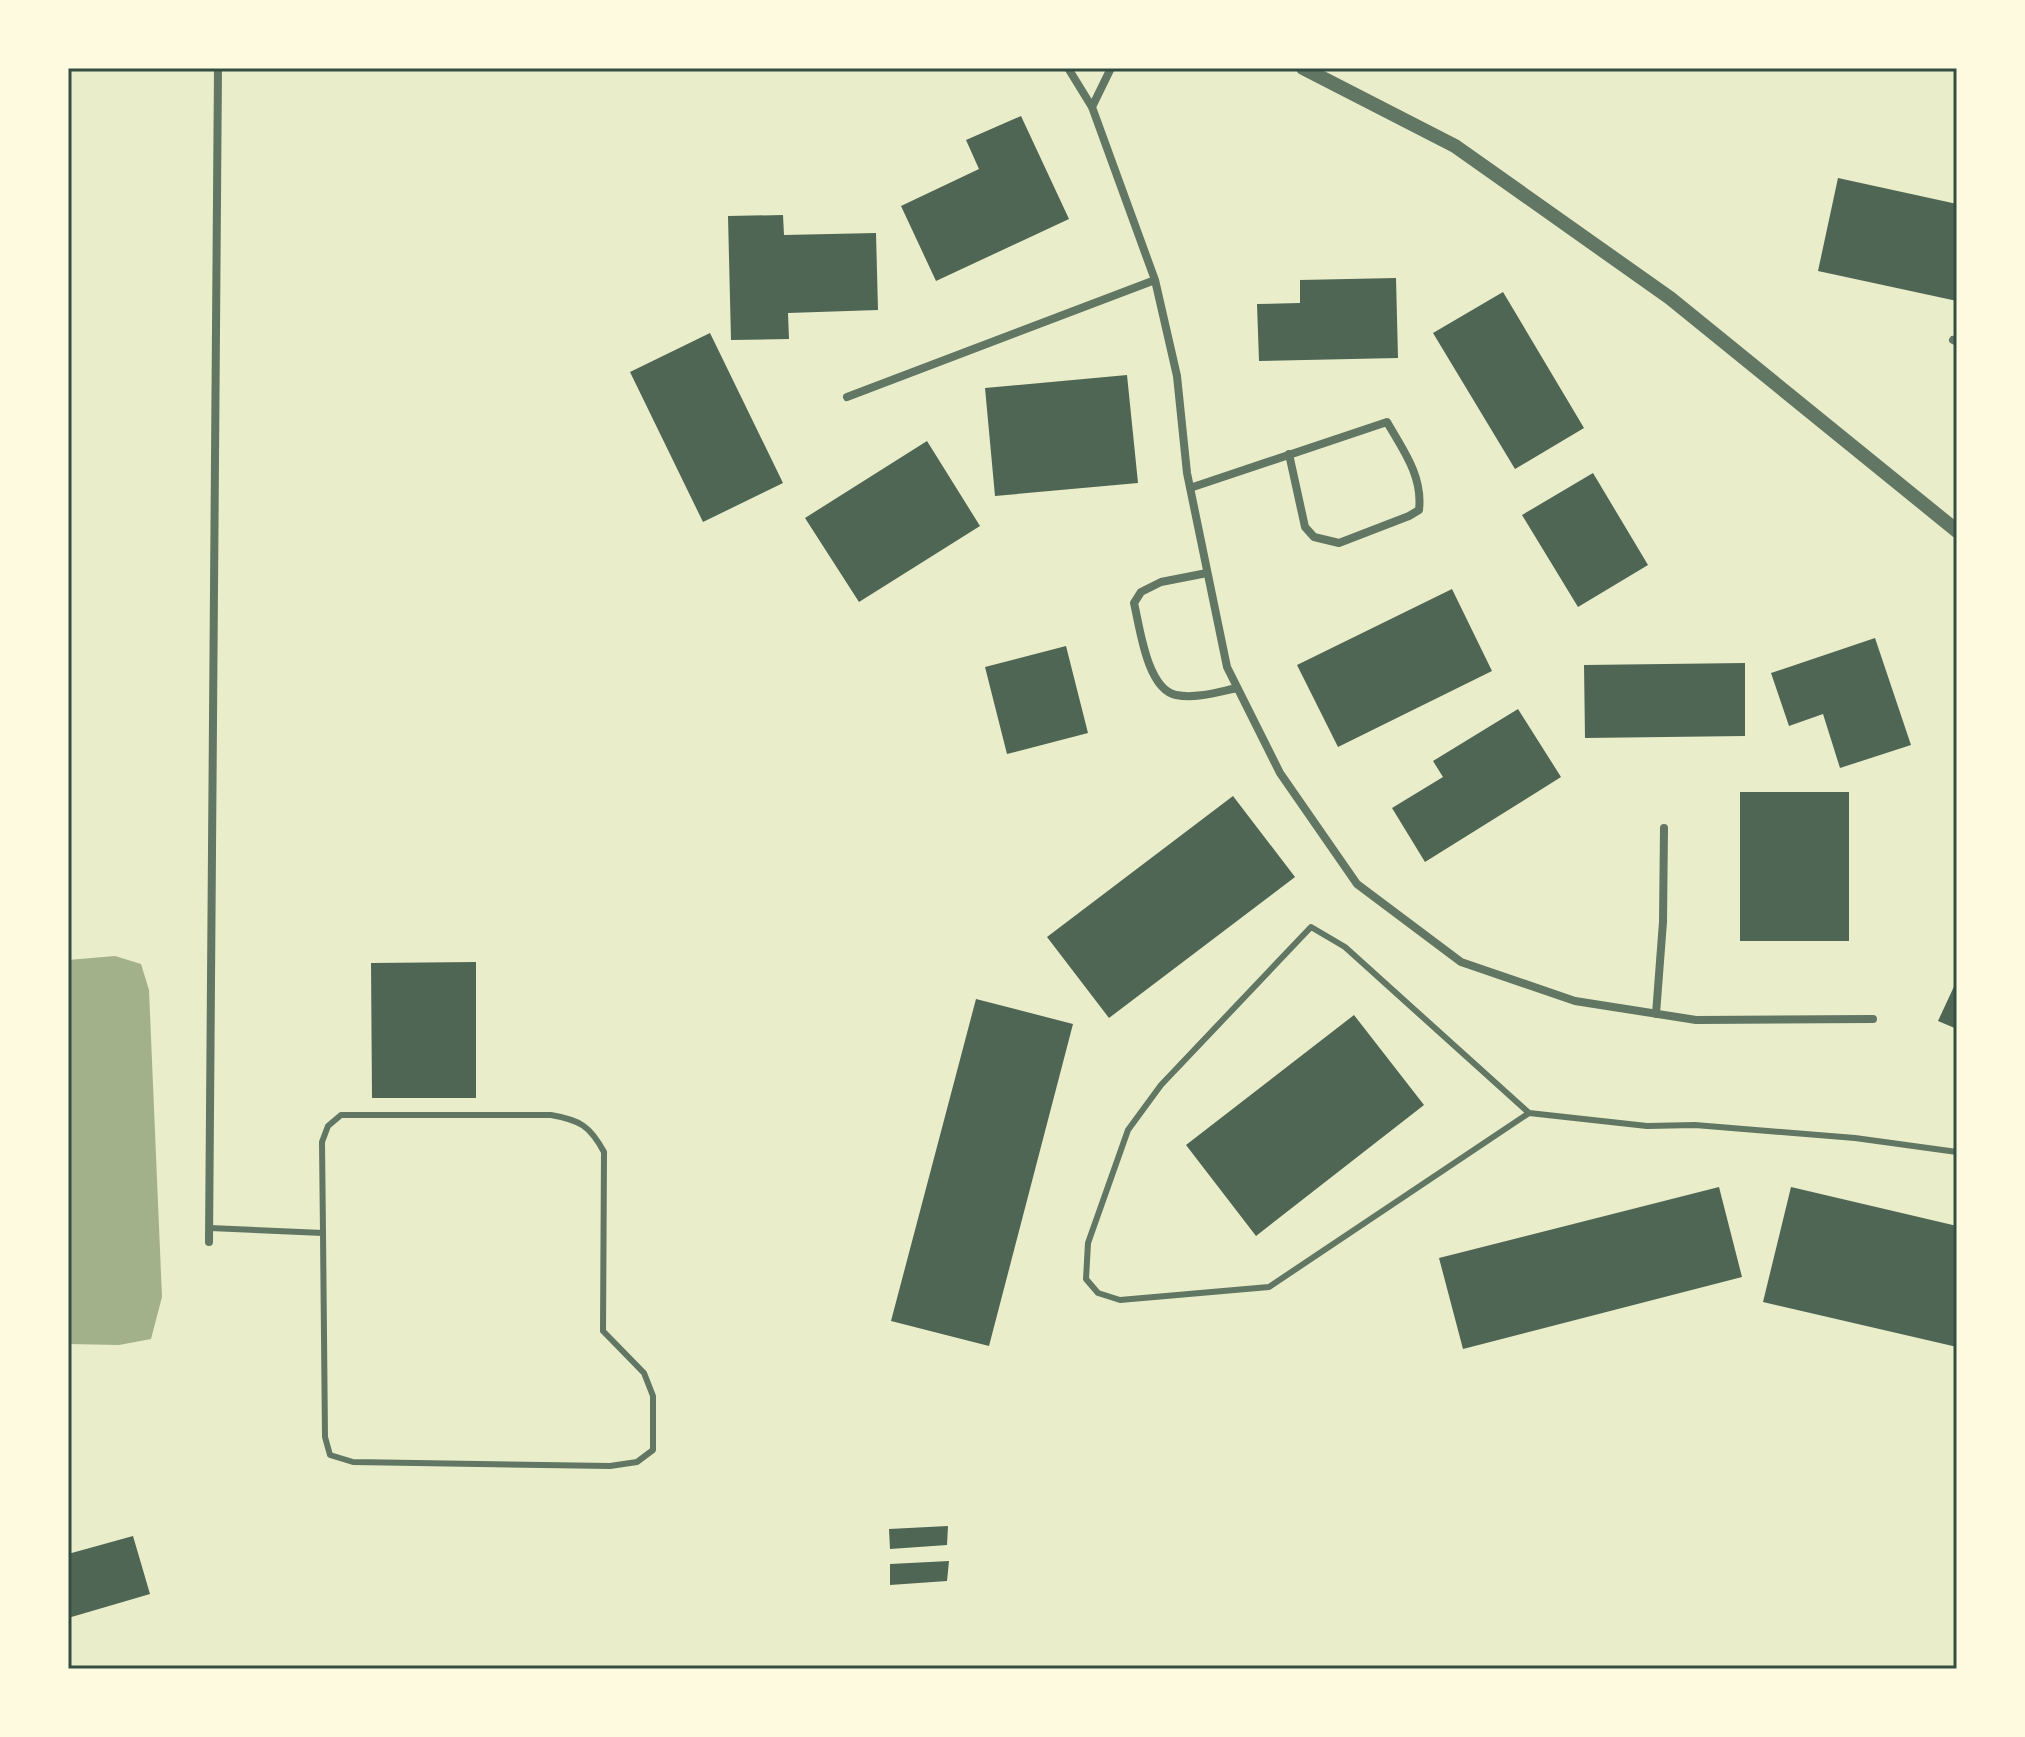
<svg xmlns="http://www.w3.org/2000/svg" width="2025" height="1737" font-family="'IBM Plex Sans',sans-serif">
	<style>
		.water { fill: #a3b18a }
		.building { fill: #4f6655 }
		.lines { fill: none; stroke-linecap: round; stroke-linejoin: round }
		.service { stroke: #617663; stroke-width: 6 }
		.minor { stroke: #617663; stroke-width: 8 }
		.tertiary { stroke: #617663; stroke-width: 14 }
		.neatline { fill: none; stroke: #344e41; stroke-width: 3 }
	</style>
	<rect width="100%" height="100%" fill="#e9edc9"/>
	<path class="water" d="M115 956 141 964 149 990 162 1297 151 1339 119 1345 68 1344V960Z"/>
	<path class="building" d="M1021 116 1069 219 936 281 901 206 979 169 966 140Z
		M1838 178 1957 204V301L1818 271Z
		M783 215 784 235 876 233 878 310 788 313 789 339 731 340 728 216Z
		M1396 278 1398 358 1259 361 1257 304 1300 303V280Z
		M1503 292 1584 428 1515 469 1433 333Z
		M710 333 783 483 703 522 630 372Z
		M1127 375 1138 483 995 496 985 388Z
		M927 441 980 526 859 602 805 518Z
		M1593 473 1648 565 1578 607 1522 515Z
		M1452 589 1492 671 1338 747 1297 665Z
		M1875 638 1911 745 1840 768 1823 714 1789 726 1771 673Z
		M1066 646 1088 733 1007 754 985 667Z
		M1745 663V736L1585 738 1584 665Z
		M1518 709 1561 777 1425 862 1392 808 1443 777 1433 761Z
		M1740 792H1849V941H1740Z
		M1233 796 1295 877 1109 1018 1047 937Z
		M476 962V1098H372L371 963Z
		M1957 980V1029L1938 1021Z
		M976 999 1073 1024 989 1346 891 1321Z
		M1354 1015 1424 1105 1256 1236 1186 1145Z
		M1719 1187 1742 1277 1463 1349 1439 1258Z
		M1791 1187 1957 1226V1347L1763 1302Z
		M948 1526 947 1545 890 1549 889 1529Z
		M133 1536 150 1594 68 1618V1554Z
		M949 1561 947 1581 890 1585V1564Z"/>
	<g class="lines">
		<path class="service" d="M1529 1113 1269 1287 1120 1300 1098 1293 1086 1279 1088 1243 1128 1130 1161 1085 1311 927 1345 947 1529 1113 1647 1126 1695 1125 1855 1138 1957 1152
			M210 1228 323 1233 322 1142 328 1126 341 1115H551C580 1120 590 1126 604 1152L603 1331 644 1373 653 1396V1450L637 1462 610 1466 353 1462 330 1455 325 1437 323 1233"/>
		<path class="minor" d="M1068 68 1092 107 1155 280 1177 376 1187 473 1227 667 1280 773 1357 884 1461 962 1575 1001 1696 1020 1873 1019
			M1092 107 1111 68
			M1953 340 1957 342
			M847 397 1155 280
			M1190 488 1387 422C1403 450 1423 476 1419 510L1409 516 1339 543 1314 537 1305 527 1289 454
			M1207 573 1161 582 1141 592 1134 603C1140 628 1147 689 1176 695 1196 699 1218 692 1237 688
			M1656 1014 1663 922 1664 828
			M209 1242 218 68"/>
		<path class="tertiary" d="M1303 68 1455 146 1670 298 1957 531"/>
	</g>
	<rect width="2025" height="1737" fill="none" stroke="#fefae0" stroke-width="140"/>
	<rect x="70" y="70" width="1885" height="1597" class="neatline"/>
</svg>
